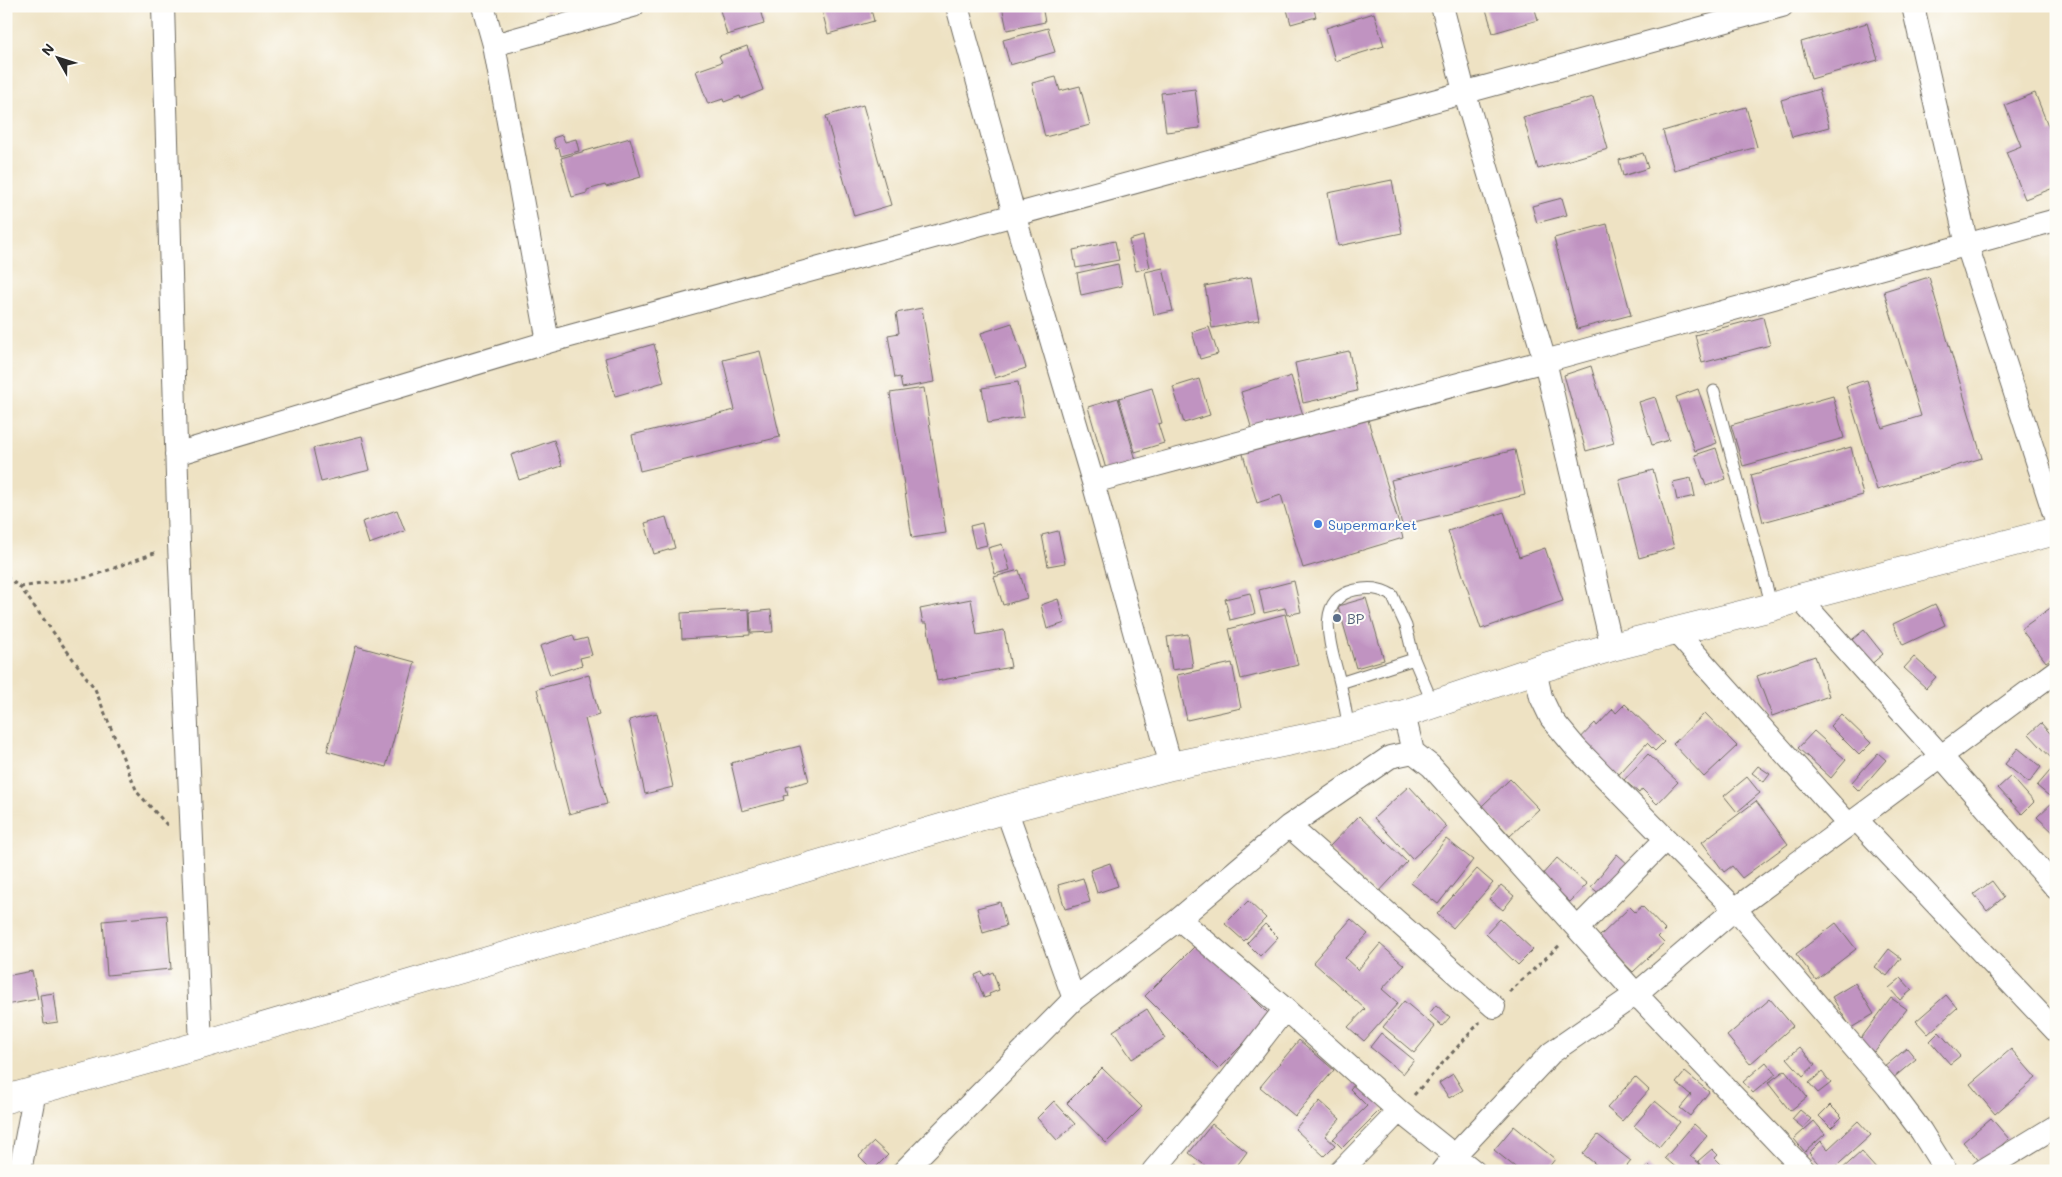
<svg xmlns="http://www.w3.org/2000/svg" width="2062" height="1177" font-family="Mali,sans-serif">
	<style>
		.building { fill: #c093c1 }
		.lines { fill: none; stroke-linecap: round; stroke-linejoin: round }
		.service-casing { stroke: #6f6b60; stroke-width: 13 }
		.minor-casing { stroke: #6f6b60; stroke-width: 24 }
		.primary-casing { stroke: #6f6b60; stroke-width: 29 }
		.path { stroke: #6f6b60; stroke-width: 3; stroke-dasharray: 4 4; stroke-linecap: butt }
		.service { stroke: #fff; stroke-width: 11 }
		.minor { stroke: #fff; stroke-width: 22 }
		.primary { stroke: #fff; stroke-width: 28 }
		.shop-dot { fill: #3f7fe0; stroke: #fdfcf7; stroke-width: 2 }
		.service-dot { fill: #5c6f8a; stroke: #fdfcf7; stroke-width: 2 }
		.labels { text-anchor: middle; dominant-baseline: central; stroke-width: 4; stroke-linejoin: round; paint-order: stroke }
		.shop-label { font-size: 14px; fill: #366cbe; stroke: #fdfcf7; text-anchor: start }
		.service-label { font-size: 14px; fill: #4e5e75; stroke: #fdfcf7; text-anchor: start }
	</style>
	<rect width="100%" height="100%" fill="#fdfcf7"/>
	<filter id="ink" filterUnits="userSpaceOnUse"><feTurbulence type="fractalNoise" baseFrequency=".02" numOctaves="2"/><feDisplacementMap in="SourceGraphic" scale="10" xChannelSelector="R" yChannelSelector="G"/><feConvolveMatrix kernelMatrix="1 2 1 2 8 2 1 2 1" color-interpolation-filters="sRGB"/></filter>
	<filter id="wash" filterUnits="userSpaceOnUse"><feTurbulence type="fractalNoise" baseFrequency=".0096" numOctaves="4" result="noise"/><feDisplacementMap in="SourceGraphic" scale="20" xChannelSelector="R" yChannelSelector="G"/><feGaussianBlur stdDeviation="1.12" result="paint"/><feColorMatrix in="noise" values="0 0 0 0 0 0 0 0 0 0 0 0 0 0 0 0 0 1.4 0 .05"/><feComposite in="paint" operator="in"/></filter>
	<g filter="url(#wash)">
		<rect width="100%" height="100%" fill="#eee2c3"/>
		<g id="blocks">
			<path class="building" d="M545 6H562V7L546 11Z
				M735 6H759L764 24 727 35 720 10Z
				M870 6 874 21 828 34 821 7Z
				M1002 6H1042L1045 22 1007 30Z
				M1286 6H1313L1316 17 1291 24Z
				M1318 6H1331V7L1319 10Z
				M1485 6H1534L1538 20 1493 33Z
				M1374 13 1384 46 1335 61 1326 28Z
				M1867 23 1878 60 1811 79 1801 42Z
				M1048 28 1055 52 1010 65 1003 40Z
				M747 46 763 90 741 99 740 96 724 102 723 99 708 104 696 71 722 62 719 56Z
				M1056 77 1060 91 1080 86 1090 125 1045 137 1032 83Z
				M1195 89 1200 128 1166 132 1161 93Z
				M1819 89 1829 127 1792 137 1781 100Z
				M2035 93 2051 133 2056 131V187L2025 199 2006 152 2021 146 2005 105Z
				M1593 97 1608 149 1538 169 1523 117Z
				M863 105 891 205 854 216 826 116Z
				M1746 107 1757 147 1674 170 1663 131Z
				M562 135 565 142 576 139 579 151 561 156 559 148 556 149 553 138Z
				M630 138 641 177 606 187 605 185 587 190V193L572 197 561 158Z
				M1643 153 1648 168 1623 176 1619 160Z
				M1392 180 1402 233 1338 246 1328 193Z
				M1562 198 1567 215 1537 223 1532 206Z
				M1607 224 1631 315 1577 329 1554 238Z
				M1143 236 1150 267 1136 271 1129 240Z
				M1115 241 1119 260 1076 268 1073 250Z
				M1118 264 1122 286 1081 295 1077 273Z
				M1163 268 1173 311 1154 315 1145 272Z
				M1251 277 1259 320 1212 328 1205 286Z
				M1929 277 1982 458 1877 490 1846 386 1867 380 1882 428 1921 416 1884 291Z
				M922 308 934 382 902 388 900 377 895 378 888 335 899 333 896 313Z
				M1763 317 1770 345 1702 363 1695 335Z
				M1012 323 1026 368 995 378 981 333Z
				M1209 327 1218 354 1200 359 1192 332Z
				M654 344 664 382 615 396 605 358Z
				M760 351 780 437 640 471 632 435 735 410 723 360Z
				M1349 351 1357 391 1303 403 1295 363Z
				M1591 366 1614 443 1586 451 1564 375Z
				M1291 376 1303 415 1252 430 1241 392Z
				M1199 379 1210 415 1184 423 1173 387Z
				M1018 382 1024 417 988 423 982 388Z
				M924 388 946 533 912 538 890 393Z
				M1152 388 1162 423 1158 424 1164 443 1135 452 1119 398Z
				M1698 389 1717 443 1695 451 1676 397Z
				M1833 396 1844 438 1743 466 1731 425Z
				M1655 397 1669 440 1652 445 1639 402Z
				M1118 398 1138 467 1108 476 1088 407Z
				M1365 410 1403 538 1303 568 1281 495 1257 503 1241 447Z
				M362 436 370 470 321 482 313 448Z
				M554 440 562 466 519 480 511 455Z
				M1851 447 1863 495 1763 522 1751 475Z
				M1716 448 1726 479 1706 486 1695 455Z
				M1515 450 1525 495 1402 525 1391 480Z
				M1653 470 1674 548 1639 558 1619 479Z
				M1691 478 1695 496 1677 500 1673 482Z
				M397 510 405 531 369 544 362 522Z
				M1504 512 1519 557 1545 548 1563 601 1481 629 1448 531Z
				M666 517 675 548 654 554 645 523Z
				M982 523 987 545 975 548 970 526Z
				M1058 531 1065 563 1048 566 1042 535Z
				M1002 544 1010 570 995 574 988 548Z
				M1019 570 1027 598 1003 605 994 577Z
				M1294 581 1301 612 1287 615 1285 608 1264 613 1259 590Z
				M1250 593 1255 614 1230 620 1225 599Z
				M1366 598 1384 660 1356 668 1338 606Z
				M971 599 977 635 1004 630 1011 667 937 681 927 623H923L920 609Z
				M1058 599 1065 623 1047 629 1041 605Z
				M1935 604 1945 625 1903 645 1893 624Z
				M2056 604V655L2046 662 2021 629Z
				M749 609 750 635 682 639 681 613Z
				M771 610 773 632 751 633 750 612Z
				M1285 614 1298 665 1241 679 1229 629Z
				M1864 630 1883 654 1868 667 1848 643Z
				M1188 634 1193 667 1172 670 1167 637Z
				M573 635 575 641 587 638 592 655 580 658 582 665 550 675 540 646Z
				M356 646 415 662 386 767 327 751Z
				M1815 656 1829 696 1772 716 1757 676Z
				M1914 657 1936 677 1926 688 1904 668Z
				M1232 663 1241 708 1187 720 1177 675Z
				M589 675 599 715 585 719 607 804 569 814 537 689Z
				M1625 704 1664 742 1655 751 1647 743 1613 781 1575 744 1595 723 1597 726 1613 709 1616 713Z
				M657 713 673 787 645 794 629 720Z
				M1705 713 1737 746 1704 777 1673 744Z
				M1841 714 1871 743 1859 755 1830 726Z
				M2041 723 2056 740V755L2052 759 2029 734Z
				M1814 731 1846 760 1831 778 1798 748Z
				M800 746 809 781 786 787 788 795 783 796 784 800 742 811 731 763Z
				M2018 748 2041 767 2029 783 2005 764Z
				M1878 753 1886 760 1859 791 1851 783Z
				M1648 754 1678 782 1657 804 1642 789 1639 793 1624 780Z
				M2056 764V788L2049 796 2037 786Z
				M1758 766 1770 774 1764 782 1752 773Z
				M2011 776 2034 802 2022 814 1998 788Z
				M1747 777 1760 793 1737 812 1724 796Z
				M1510 779 1539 809 1510 836 1482 806Z
				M1409 786 1447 827 1412 859 1374 818Z
				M2056 799V835L2037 817Z
				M1756 801 1788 844 1742 878 1732 866 1724 872 1702 842Z
				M1359 816 1407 862 1377 894 1329 847Z
				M1446 839 1473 860 1438 904 1411 883Z
				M1617 854 1631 867 1605 898 1591 887Z
				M1557 858 1587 884 1570 902 1541 876Z
				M1110 863 1118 886 1097 893 1090 870Z
				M1477 869 1493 883 1453 928 1437 914Z
				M1083 878 1090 902 1065 909 1058 885Z
				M1992 881 2004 897 1987 911 1974 894Z
				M1501 885 1514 896 1503 910 1489 899Z
				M1248 901 1266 918 1244 941 1225 924Z
				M1000 902 1006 926 983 933 977 908Z
				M1642 906 1665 930 1658 937 1664 943 1633 972 1599 937 1630 907 1635 912Z
				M167 915 171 969 107 975 103 921Z
				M1351 919 1368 934 1345 958 1358 970 1380 944 1404 965 1382 989 1398 1003 1364 1041 1348 1027 1365 1009 1313 962Z
				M1500 919 1533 950 1518 965 1486 934Z
				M1836 923 1856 949 1816 980 1796 954Z
				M1265 924 1278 937 1260 956 1247 943Z
				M1198 943 1271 1016 1218 1069 1145 996Z
				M1889 949 1901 958 1887 976 1875 967Z
				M32 971 38 999 6 1005V976Z
				M982 972 984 976 993 972 999 990 989 994 990 996 984 998 975 975Z
				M1901 978 1912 990 1900 1000 1889 988Z
				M1855 983 1874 1014 1851 1028 1832 997Z
				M54 993 58 1022 44 1024 40 995Z
				M1946 995 1957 1008 1928 1034 1916 1021Z
				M1891 998 1907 1009 1874 1052 1859 1041Z
				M1770 999 1793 1026 1750 1064 1727 1036Z
				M1404 1001 1435 1027 1414 1053 1383 1027Z
				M1436 1005 1450 1017 1442 1026 1429 1014Z
				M1147 1009 1165 1038 1132 1059 1113 1031Z
				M1939 1032 1960 1056 1950 1064 1930 1041Z
				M1381 1033 1414 1060 1403 1074 1370 1047Z
				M1299 1040 1334 1070 1295 1116 1260 1087Z
				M1800 1047 1815 1065 1803 1076 1787 1058Z
				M1907 1048 1916 1059 1892 1079 1883 1068Z
				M2011 1049 2036 1078 1995 1114 1970 1084Z
				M1766 1062 1776 1074 1753 1093 1743 1082Z
				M1102 1068 1142 1107 1106 1143 1067 1103Z
				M1785 1070 1807 1097 1790 1111 1768 1083Z
				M1685 1072 1709 1092 1690 1116 1680 1108 1691 1095 1676 1083Z
				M1822 1072 1831 1083 1818 1093 1809 1083Z
				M1453 1074 1463 1090 1449 1098 1439 1083Z
				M1635 1077 1649 1090 1622 1121 1607 1108Z
				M1357 1081 1383 1107 1342 1148 1333 1139 1367 1106 1350 1089Z
				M1054 1101 1075 1124 1057 1140 1037 1118Z
				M1320 1101 1340 1119 1325 1136 1335 1145 1324 1156 1295 1129Z
				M1655 1101 1680 1122 1659 1147 1634 1126Z
				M1830 1105 1842 1117 1831 1128 1819 1116Z
				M1800 1110 1811 1119 1803 1128 1792 1119Z
				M1991 1118 2009 1139 1981 1163 1963 1142Z
				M1814 1121 1825 1134 1805 1152 1794 1139Z
				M1858 1121 1871 1135 1831 1171H1825L1809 1153 1821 1141 1828 1149Z
				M1212 1124 1247 1152 1233 1171H1212L1189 1153Z
				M1694 1124 1707 1136 1690 1156 1700 1164 1695 1171H1680L1665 1158Z
				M1514 1126 1555 1159 1546 1171H1520L1494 1150Z
				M1598 1135 1631 1161 1623 1171H1604L1583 1154Z
				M874 1142 888 1155 873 1170 859 1156Z
				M1712 1149 1718 1155 1715 1158 1723 1166 1718 1171H1707L1698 1161Z
				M1861 1152 1878 1171H1840Z
				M1196 1165 1202 1171H1191Z
				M1648 1165 1655 1171H1643Z"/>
		</g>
	</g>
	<g filter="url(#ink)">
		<use href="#blocks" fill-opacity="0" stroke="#6f6b60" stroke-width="1"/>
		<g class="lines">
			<defs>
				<path id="service" d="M1714 391 1772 607
					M1340 683 1414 659
					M1349 729C1346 714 1344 698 1340 683 1334 654 1310 600 1355 590 1370 587 1379 588 1392 595L1406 626 1414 659 1433 704"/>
				<path id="minor" d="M163 6 179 544 201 1045
					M483 6 494 45 548 342
					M957 6 1014 214 1093 482 1171 766
					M1442 6 1464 91 1545 361 1612 647
					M1913 6 1967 245 2056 520
					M494 45 633 6
					M176 454 548 342 1782 6
					M1093 482 1545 361 2056 220
					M1799 598 1941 756 2056 888
					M1675 631 1848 824
					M1535 670 1541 697 1551 718 1576 748 1735 909 1888 1087 1921 1131 1946 1171
					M1404 714 1413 752 1431 766 1636 994 1805 1171
					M1856 819 2056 1031
					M1289 826 1494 1007
					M1179 919 1285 1009 1399 1111 1474 1171
					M1578 928 1666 839
					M1074 999 1179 919 1289 826 1390 757 1413 752
					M20 1171 35 1091
					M904 1171 1074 999 1006 809
					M1153 1171 1227 1084 1285 1009
					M1341 1171 1399 1111
					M1442 1171 1454 1156 1551 1053 1636 994 1735 909 2056 671
					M1982 1171 2056 1126"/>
				<path id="primary" d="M6 1099 201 1045 1006 809 1171 766 1349 729 1404 714 1535 670 1612 647 1772 607 1799 598 2056 531"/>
			</defs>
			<use href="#service" class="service-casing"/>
			<use href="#minor" class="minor-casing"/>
			<use href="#primary" class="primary-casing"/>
			<path class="path" d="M6 577 20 587 95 689 137 792 168 826
				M20 587 90 577 157 552
				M1509 992 1561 944
				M1414 1095 1480 1022"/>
			<use href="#service" class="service"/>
			<use href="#minor" class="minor"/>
			<use href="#primary" class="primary"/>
		</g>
	</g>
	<circle class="shop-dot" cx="1318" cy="524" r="5"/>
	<circle class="service-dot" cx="1337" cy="618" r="5"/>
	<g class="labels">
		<g class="shop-label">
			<text x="1328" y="524">Supermarket</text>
		</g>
		<g class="service-label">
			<text x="1347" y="618">BP</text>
		</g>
	</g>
	<rect width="2062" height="1177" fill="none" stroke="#fdfcf7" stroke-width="25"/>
	<g transform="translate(58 58) rotate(309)" stroke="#fdfcf7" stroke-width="4" paint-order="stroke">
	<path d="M0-4L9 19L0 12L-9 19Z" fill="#2b2b2b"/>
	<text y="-8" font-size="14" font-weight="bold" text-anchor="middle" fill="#2b2b2b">N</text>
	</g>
</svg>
